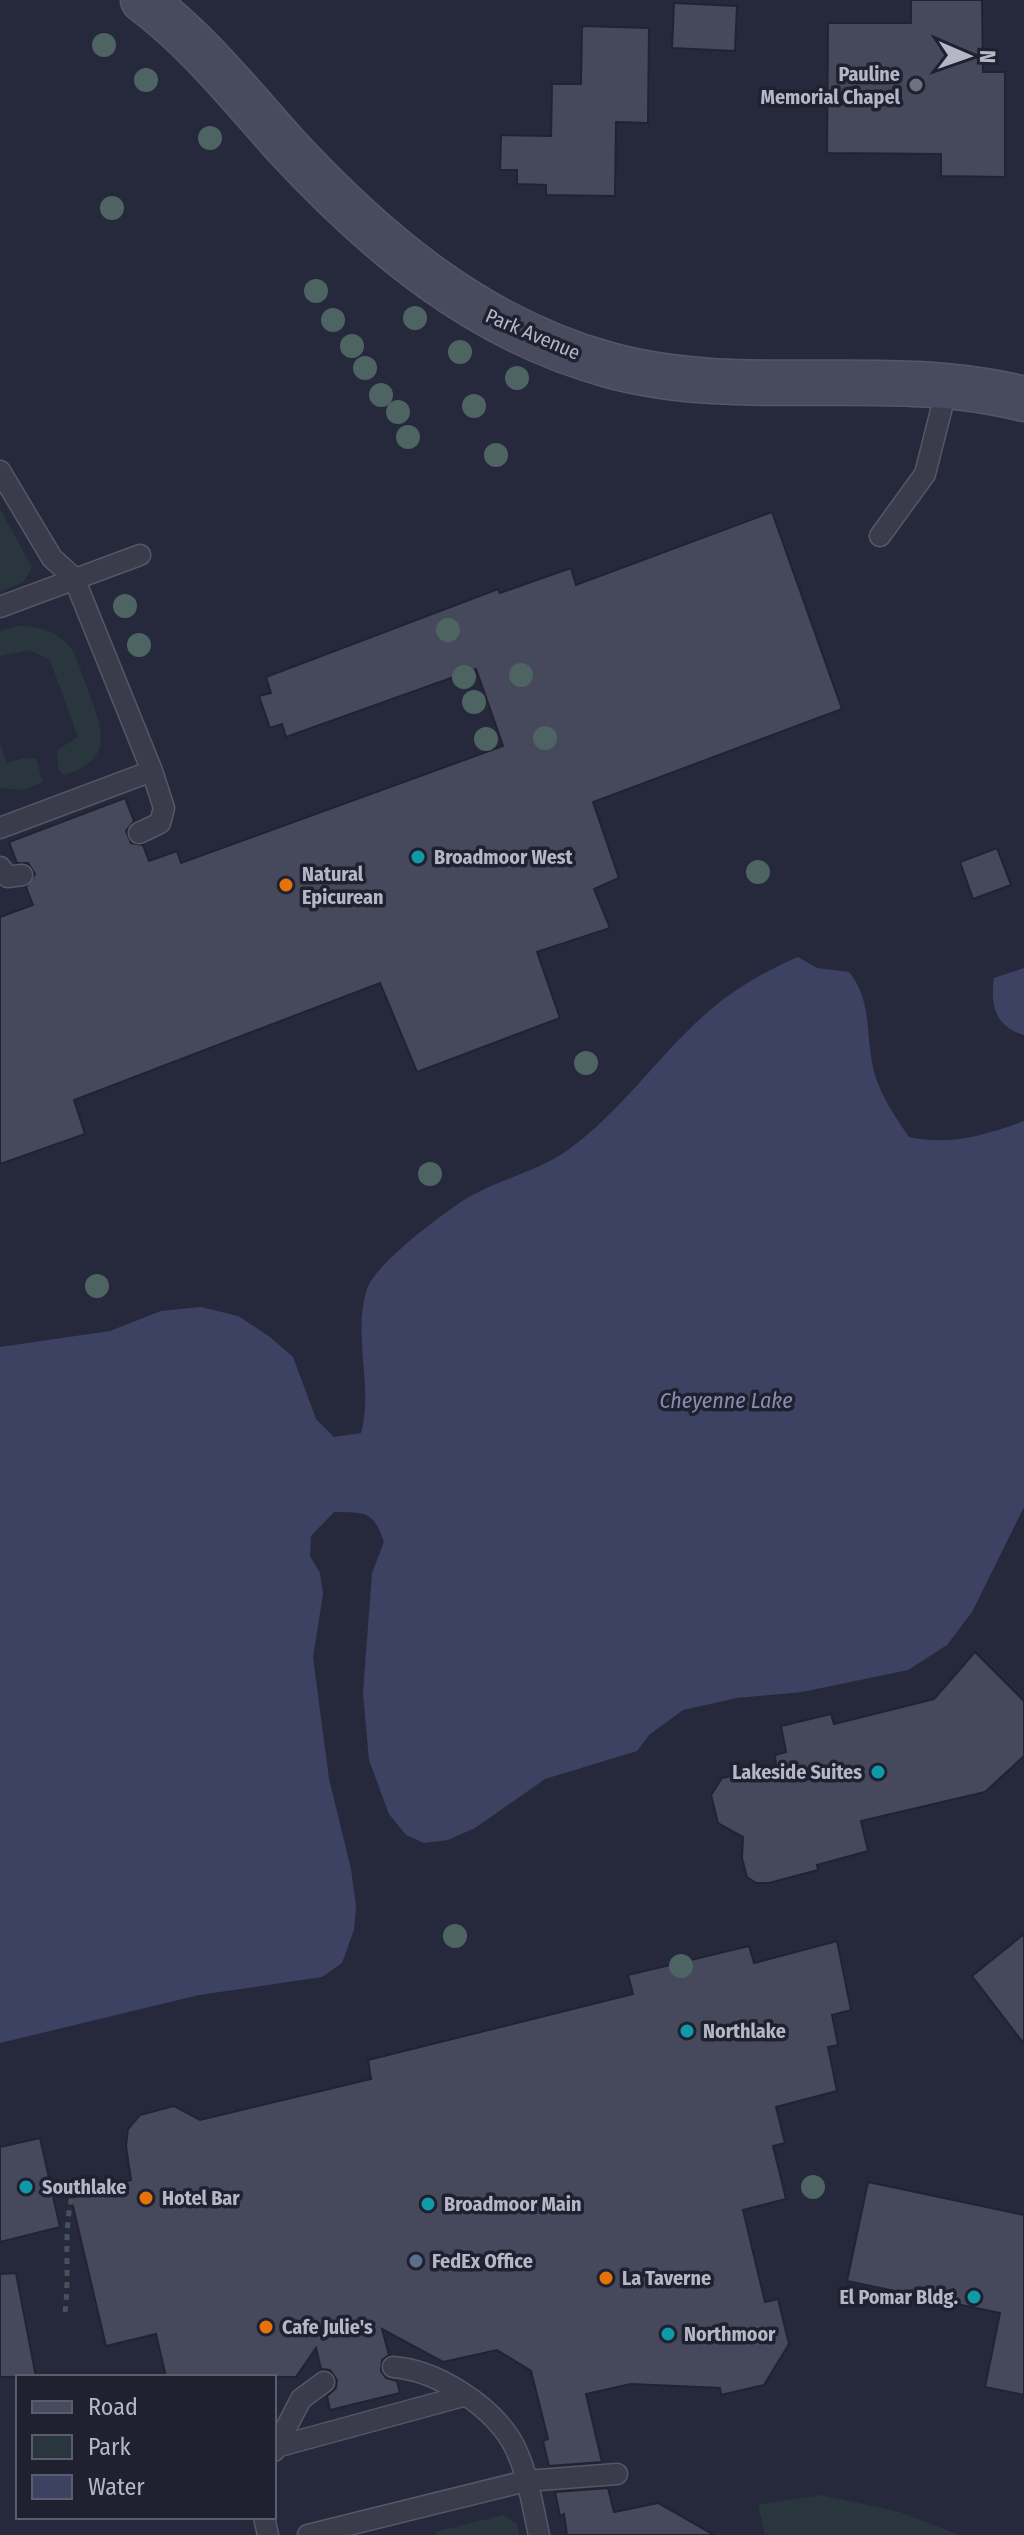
<svg xmlns="http://www.w3.org/2000/svg" width="1024" height="2535" font-family="'Fira Sans Condensed',sans-serif">
	<style>
		.green { fill: #29363d }
		.water { fill: #3d4262 }
		.building { fill: #46485c; stroke: #212332; stroke-width: 2 }
		.lines { fill: none; stroke-linecap: round; stroke-linejoin: round }
		.lane-casing { stroke: #555766; stroke-width: 23 }
		.secondary-casing { stroke: #555766; stroke-width: 47 }
		.path { stroke: #465159; stroke-width: 5; stroke-dasharray: 6 6; stroke-linecap: butt }
		.lane { stroke: #3a3c4b; stroke-width: 20 }
		.secondary { stroke: #484a5e; stroke-width: 44 }
		.tree { fill: #4e6462 }
		.worship-dot { fill: #6b7280; stroke: #1f2130; stroke-width: 3 }
		.culture-dot { fill: #0f9aa8; stroke: #1f2130; stroke-width: 3 }
		.food-dot { fill: #e8710a; stroke: #1f2130; stroke-width: 3 }
		.service-dot { fill: #5c6f8a; stroke: #1f2130; stroke-width: 3 }
		.labels { text-anchor: middle; dominant-baseline: central; stroke-width: 7; stroke-linejoin: round; paint-order: stroke }
		.poi-label { font-size: 20px; font-weight: bold; fill: #b5b7c6; stroke: #1f2130; text-anchor: start }
		.street-label { font-size: 20px; fill: #b5b7c6; stroke: #1f2130 }
		.water-label { font-size: 22px; font-style: italic; fill: #878db0; stroke: #1f2130 }
	</style>
	<rect width="100%" height="100%" fill="#26293b"/>
	<path class="green" d="M0 509 32 567 24 582 0 592Z
		M17 626C34 626 51 629 64 641 77 651 80 670 86 685 101 726 118 759 64 775L58 769 57 750 78 737 50 660 30 650 0 656V631Z
		M0 744 7 763 23 758 36 759 43 782 23 790 0 788Z
		M821 2495 900 2512 959 2535H765L758 2505Z
		M503 2515 517 2524 519 2535H436L435 2532Z"/>
	<path class="water" d="M798 957 817 968 849 972C874 1002 864 1041 876 1078 883 1099 896 1118 909 1137 950 1146 985 1135 1024 1121V1507L972 1612 947 1645 908 1670 802 1692 737 1698 683 1710 649 1735 637 1751 545 1779 475 1828 448 1840 424 1843 406 1835 389 1814 369 1760 363 1693 372 1573 384 1542C373 1510 366 1513 334 1512L311 1536 310 1556 320 1573 323 1594 313 1657 329 1779 351 1869 356 1906 354 1930 342 1963 322 1977 199 1995 0 2043V1347L110 1331 161 1311 201 1307 238 1316 270 1337 293 1357 316 1419 334 1437 361 1433C374 1387 352 1337 367 1289 375 1264 441 1215 464 1200 496 1180 537 1172 568 1150 622 1111 660 1053 710 1010 736 988 767 970 798 957Z
		M1024 968V1035C995 1027 990 1004 994 978Z"/>
	<path class="building" d="M911 0H982L983 72H1005V177L941 176V154L827 153 828 23H911Z
		M674 3 737 6 735 51 672 48Z
		M582 26 649 28 648 123 616 122 615 196 546 195V185L517 184V170H500L501 135 551 136 552 84H581Z
		M772 512 842 709 593 802 619 878 594 889 610 928 537 952 560 1018 417 1072 380 983 74 1100 85 1134 0 1164V917L33 905 26 887 35 874 28 863H17L9 842 125 798 134 821 126 831 131 843 143 845 149 861 177 851 181 863 503 746 476 669 286 737 282 724 270 728 259 696 271 693 266 677 498 589 500 593 571 568 576 585Z
		M997 848 1011 885 973 899 960 862Z
		M975 1652 1024 1701V1756L985 1792 861 1821 868 1851 817 1865 818 1870 769 1883H756L747 1877 742 1858 743 1837 718 1823 711 1795 722 1778 776 1766 775 1755 786 1752 781 1726 831 1714 834 1724 934 1699Z
		M1024 1934V2044L972 1976Z
		M837 1941 851 2010 832 2015 838 2045 828 2047 837 2091 776 2107 785 2143 773 2146 786 2199 743 2210 765 2302 778 2299 789 2344 764 2385 721 2395 720 2388 631 2384 586 2394 602 2462 549 2466 543 2441 548 2439 531 2371 497 2350 443 2362 382 2329 389 2355 382 2360 381 2371 386 2378 397 2381 400 2393 330 2410 327 2396 336 2388 337 2380 330 2370 321 2369 316 2348 296 2377H166L156 2334 106 2346 71 2198 131 2180 126 2146 128 2129 140 2115 174 2106 200 2120 371 2079 368 2060 633 1994 628 1975 749 1946 754 1963Z
		M40 2138 60 2227 0 2242V2147Z
		M868 2182 1024 2215V2395L985 2387 1000 2313 847 2281Z
		M16 2273 36 2377H0V2274Z
		M608 2488 614 2512 658 2503 714 2535H567L564 2514 560 2516 555 2492Z"/>
	<g class="lines">
		<defs>
			<path id="lane" d="M0 471 52 558 74 578 152 771 0 828
				M880 536 925 474 947 387
				M0 607 140 555
				M139 833 160 823 164 808 152 771
				M0 867 8 877 22 875
				M393 2367C435 2370 488 2403 511 2440 527 2467 532 2504 539 2535
				M276 2447 463 2396
				M274 2451 301 2399 324 2382
				M264 2517 268 2535
				M308 2535 526 2481 617 2474"/>
			<path id="secondary" d="M143 0C198 41 242 97 287 147 377 244 478 329 609 365 744 402 888 364 1024 399"/>
		</defs>
		<use href="#lane" class="lane-casing"/>
		<use href="#secondary" class="secondary-casing"/>
		<path class="path" d="M65 2312C71 2263 60 2229 77 2179"/>
		<use href="#lane" class="lane"/>
		<use href="#secondary" class="secondary"/>
	</g>
	<g class="tree">
		<circle cx="104" cy="45" r="12"/>
		<circle cx="146" cy="80" r="12"/>
		<circle cx="210" cy="138" r="12"/>
		<circle cx="112" cy="208" r="12"/>
		<circle cx="316" cy="291" r="12"/>
		<circle cx="415" cy="318" r="12"/>
		<circle cx="333" cy="320" r="12"/>
		<circle cx="352" cy="346" r="12"/>
		<circle cx="460" cy="352" r="12"/>
		<circle cx="365" cy="368" r="12"/>
		<circle cx="517" cy="378" r="12"/>
		<circle cx="381" cy="395" r="12"/>
		<circle cx="474" cy="406" r="12"/>
		<circle cx="398" cy="412" r="12"/>
		<circle cx="408" cy="437" r="12"/>
		<circle cx="496" cy="455" r="12"/>
		<circle cx="125" cy="606" r="12"/>
		<circle cx="448" cy="630" r="12"/>
		<circle cx="139" cy="645" r="12"/>
		<circle cx="521" cy="675" r="12"/>
		<circle cx="464" cy="677" r="12"/>
		<circle cx="474" cy="702" r="12"/>
		<circle cx="545" cy="738" r="12"/>
		<circle cx="486" cy="739" r="12"/>
		<circle cx="758" cy="872" r="12"/>
		<circle cx="586" cy="1063" r="12"/>
		<circle cx="430" cy="1174" r="12"/>
		<circle cx="97" cy="1286" r="12"/>
		<circle cx="455" cy="1936" r="12"/>
		<circle cx="681" cy="1966" r="12"/>
		<circle cx="813" cy="2187" r="12"/>
	</g>
	<circle class="worship-dot" cx="916" cy="85" r="8"/>
	<g class="culture-dot">
		<circle cx="418" cy="857" r="8"/>
		<circle cx="878" cy="1772" r="8"/>
		<circle cx="687" cy="2031" r="8"/>
		<circle cx="26" cy="2187" r="8"/>
		<circle cx="428" cy="2204" r="8"/>
		<circle cx="974" cy="2297" r="8"/>
		<circle cx="668" cy="2334" r="8"/>
	</g>
	<g class="food-dot">
		<circle cx="286" cy="885" r="8"/>
		<circle cx="146" cy="2198" r="8"/>
		<circle cx="606" cy="2278" r="8"/>
		<circle cx="266" cy="2327" r="8"/>
	</g>
	<circle class="service-dot" cx="416" cy="2261" r="8"/>
	<g class="labels">
		<g class="poi-label">
			<text x="900" y="74" text-anchor="end">Pauline<tspan x="900" dy="23">Memorial Chapel</tspan></text>
			<text x="434" y="857">Broadmoor West</text>
			<text x="302" y="874">Natural<tspan x="302" dy="23">Epicurean</tspan></text>
			<text x="862" y="1772" text-anchor="end">Lakeside Suites</text>
			<text x="703" y="2031">Northlake</text>
			<text x="42" y="2187">Southlake</text>
			<text x="162" y="2198">Hotel Bar</text>
			<text x="444" y="2204">Broadmoor Main</text>
			<text x="432" y="2261">FedEx Office</text>
			<text x="622" y="2278">La Taverne</text>
			<text x="958" y="2297" text-anchor="end">El Pomar Bldg.</text>
			<text x="282" y="2327">Cafe Julie's</text>
			<text x="684" y="2334">Northmoor</text>
		</g>
		<g class="street-label">
			<text transform="translate(533 334) rotate(23)">Park Avenue</text>
		</g>
		<g class="water-label">
			<text x="726" y="1400">Cheyenne Lake</text>
		</g>
	</g>
	<rect x="16" y="2375" width="260" height="144" fill="#1f2130" stroke="#5b5d6c" stroke-width="2"/>
	<rect x="32" y="2401" width="40" height="12" fill="#484a5e" stroke="#5b5d6c" stroke-width="2"/>
	<text x="88" y="2415" font-size="24" fill="#b5b7c6">Road</text>
	<rect x="32" y="2435" width="40" height="24" fill="#29363d" stroke="#5b5d6c" stroke-width="2"/>
	<text x="88" y="2455" font-size="24" fill="#b5b7c6">Park</text>
	<rect x="32" y="2475" width="40" height="24" fill="#3d4262" stroke="#5b5d6c" stroke-width="2"/>
	<text x="88" y="2495" font-size="24" fill="#b5b7c6">Water</text>
	<g transform="translate(968 56) rotate(92)" stroke="#1f2130" stroke-width="6" paint-order="stroke">
	<path d="M0-6L14 30L0 20L-14 30Z" fill="#b5b7c6"/>
	<text y="-12" font-size="22" font-weight="bold" text-anchor="middle" fill="#b5b7c6">N</text>
	</g>
</svg>
